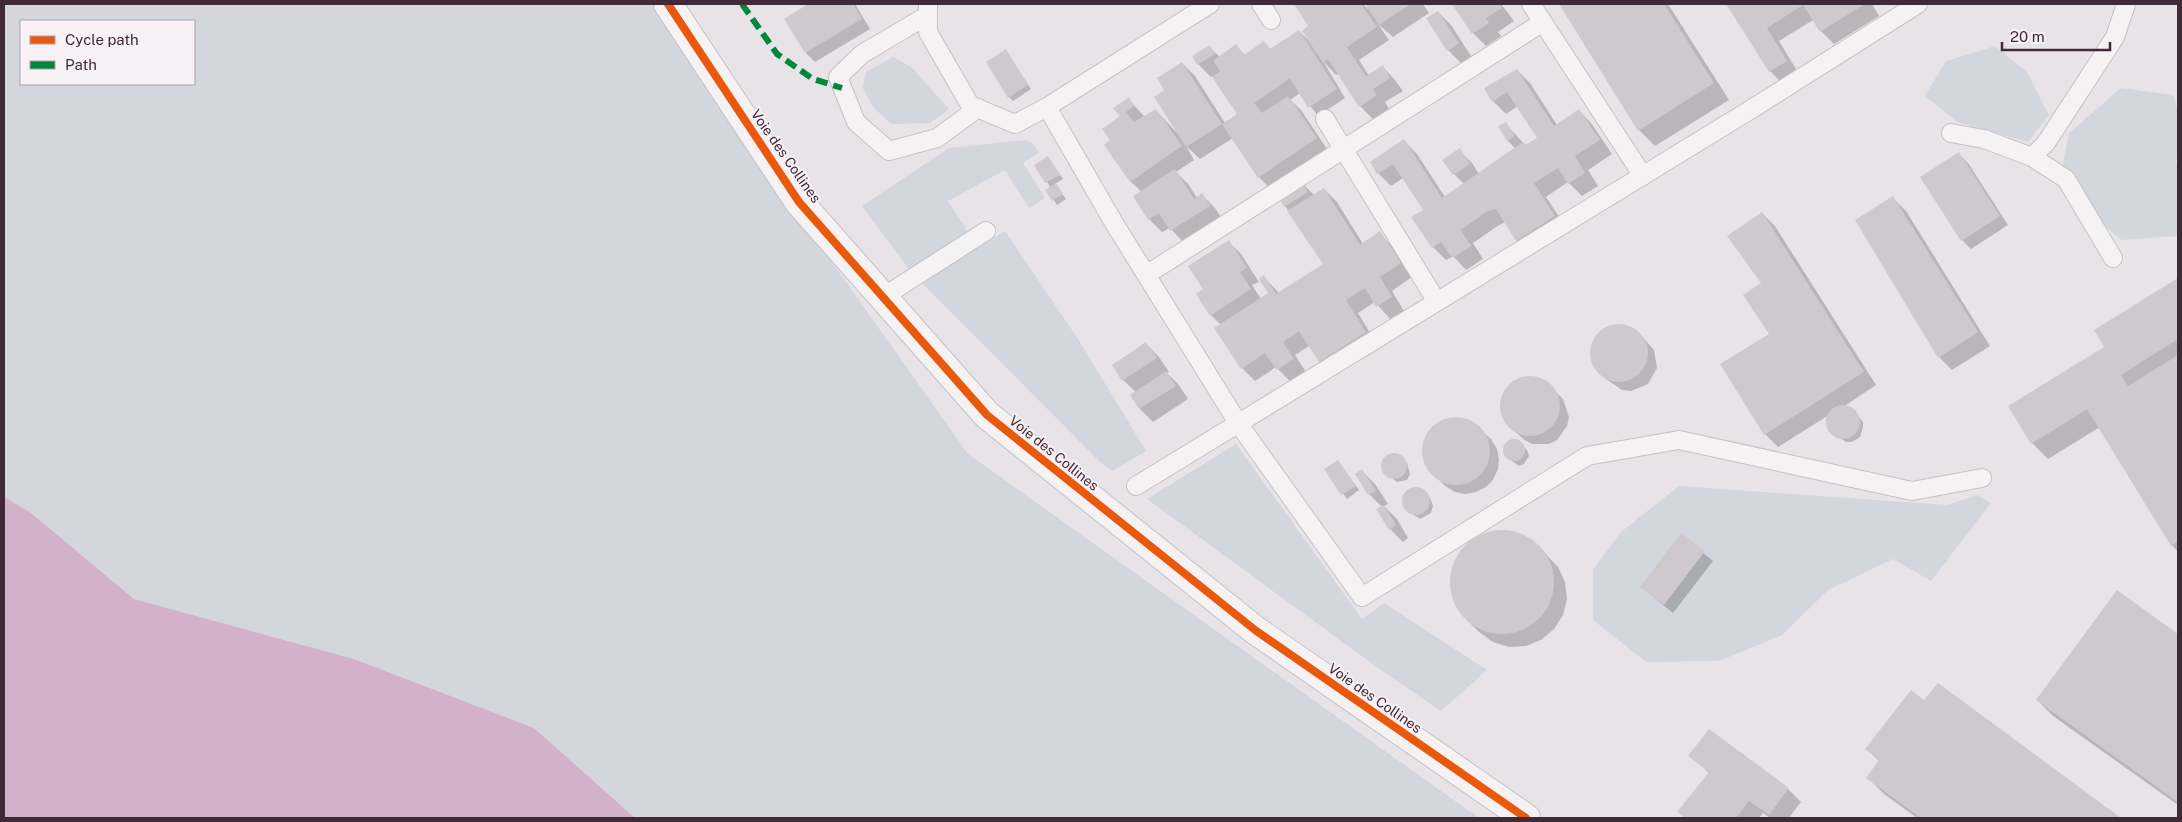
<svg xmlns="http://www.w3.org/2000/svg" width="2182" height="822" font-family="'Public Sans',sans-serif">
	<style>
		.green { fill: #d3d6dc; fill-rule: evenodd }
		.water { fill: #d3b1cb }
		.shadow { fill: #0003 }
		.building { fill: #cec9cd }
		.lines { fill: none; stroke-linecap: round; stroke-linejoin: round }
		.lane-casing { stroke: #c6c1c4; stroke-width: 20 }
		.street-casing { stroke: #c6c1c4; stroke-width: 30 }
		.lane { stroke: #f5f2f4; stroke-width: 18 }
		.street { stroke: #f5f2f4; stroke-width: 28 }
		.quiet { stroke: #00873e; stroke-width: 6; stroke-dasharray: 12 6; stroke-linecap: butt }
		.cycleway-casing { stroke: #f7f0f5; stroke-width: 11 }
		.cycleway { stroke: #e8590c; stroke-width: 8 }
		.labels { text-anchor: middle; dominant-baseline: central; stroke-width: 4; stroke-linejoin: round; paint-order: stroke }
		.street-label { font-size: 14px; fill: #412939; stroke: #f7f0f5 }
	</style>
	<rect width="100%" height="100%" fill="#e8e3e6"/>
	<path class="green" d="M4 4H655L697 72 968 454 1479 818H635L534 728 354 659 134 599 30 512 4 497ZM21 21H194V84H21Z
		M1995 46 2027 72 2049 115 2028 142 1957 122 1925 96 1946 61Z
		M893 57 911 67 949 109 930 123 891 124 873 107 863 88 866 72Z
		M2121 88 2173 95C2181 115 2181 142 2176 163L2178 165V236L2121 240 2059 186 2069 133Z
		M1025 140 1033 144 1039 153 1023 163 1045 198 1029 208 1005 170 1001 172 948 201 969 234 909 269 862 206 949 148Z
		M1005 231 1078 339 1146 451 1112 471 1100 462 921 282Z
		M1236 444 1362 619 1384 603 1487 670 1441 711 1381 670 1147 499Z
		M1679 486 1948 505 1977 495 1991 503 1931 581 1893 559 1828 590 1782 635 1719 661 1646 662 1593 620V570L1621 532Z"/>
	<path class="water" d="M4 497 30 512 134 599 354 659 534 728 635 818H4Z"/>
	<path class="shadow" d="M810 4H855L870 29 815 62 806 53 785 19Z
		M1295 4H1363L1370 11 1366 4H1423L1429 13 1393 37 1378 24 1389 40 1359 60 1369 76 1383 67 1395 80 1403 91 1385 102 1389 109 1373 119 1360 106 1339 73 1336 75 1323 61 1345 98 1318 116 1300 93 1290 100 1301 110 1329 152 1272 190 1259 177 1233 138 1200 159 1186 146 1194 160 1176 172 1188 184 1197 198 1202 195 1215 208 1222 219 1184 243 1170 228 1162 232 1149 219 1142 192 1131 182 1106 145 1112 141 1128 99 1145 117 1156 110 1175 131 1177 130 1166 90 1182 63 1195 76 1225 123 1239 115 1213 76 1211 77 1198 64 1209 47 1220 57 1236 46 1245 55 1264 43 1271 50 1299 31 1307 39 1309 25Z
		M1454 4H1482L1483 6 1486 4H1501L1514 21 1498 32 1501 36 1486 46 1473 33Z
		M1560 4H1668L1729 100 1655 146 1639 130Z
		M1727 4H1872L1879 16 1834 44 1821 31 1813 20 1779 41 1799 74 1783 84 1770 71Z
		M1438 12 1451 25 1471 56 1461 63 1448 50Z
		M1006 51 1031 89 1013 101 1009 97Z
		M1517 70 1530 83 1557 125 1578 110 1591 123 1612 154 1588 170 1598 186 1582 196 1568 182 1546 197 1567 229 1530 253 1517 240 1506 222 1499 225 1473 243 1483 259 1466 270 1453 256 1446 260 1433 247 1425 211 1403 178 1391 186 1378 173 1371 162 1404 141 1417 154 1445 197 1464 184 1454 174 1459 150 1472 163 1479 174 1516 149 1508 141 1500 127 1505 123 1526 146 1538 138 1518 106 1506 114 1493 101Z
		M1959 154 1968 163 2008 225 1971 249 1962 240Z
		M1048 157 1063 179 1055 184 1066 199 1057 205 1047 190 1051 188 1035 165Z
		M1302 183 1314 195 1324 189 1337 202 1363 244 1379 233 1392 246 1413 276 1392 291 1404 311 1390 319 1375 302 1358 313 1378 346 1333 375 1320 362 1309 346 1295 355 1306 372 1291 382 1276 367 1255 381 1242 368 1221 325 1211 315 1204 290 1228 241 1241 254 1259 282 1252 285 1261 299 1270 293 1264 277 1279 293 1324 264 1285 206Z
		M1893 198 1906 211 1990 346 1952 370 1939 357Z
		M1762 213 1775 226 1876 385 1843 407 1852 409 1863 422V427L1860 437 1852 442H1846L1832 433 1828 424 1829 415 1778 447 1765 434 1722 365 1771 334 1762 284Z
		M2178 279V552L2172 545 2100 427 2048 459 2032 443 2106 348 2095 331Z
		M1623 325 1639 333 1654 350 1657 368 1648 384 1631 391 1622 390 1606 379 1597 370 1591 352 1593 343 1604 328Z
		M1146 344 1159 357 1169 372 1167 373 1179 385 1188 399 1153 422 1140 409 1131 395 1136 392 1123 380Z
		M1527 378H1537L1546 382 1563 399 1569 417 1567 426 1557 440 1549 444H1532L1523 439 1506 422 1502 414V404L1504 394 1518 380Z
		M1451 419H1463L1472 423 1491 439 1497 449 1499 459 1498 469 1493 480 1486 487 1476 492 1465 494 1455 492 1445 486 1428 468 1424 459V448L1432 428 1441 422Z
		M1517 441 1527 450 1529 456 1524 464 1519 466 1505 456 1504 449 1507 443Z
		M1395 455 1407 463 1410 474 1407 480 1397 482 1383 471V463L1387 457Z
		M1338 461 1359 490 1347 499 1326 470Z
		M1362 471 1375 484 1388 504 1384 506 1397 519 1408 538 1403 542 1390 529 1382 507 1369 494Z
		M1418 489 1430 498 1433 506 1431 513 1420 519 1408 511 1403 500 1406 492Z
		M1501 531 1518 533 1533 541 1558 567 1565 582 1567 599 1563 615 1554 629 1541 640 1526 646 1509 647 1493 642 1479 632 1465 618 1455 604 1451 588 1452 571 1458 555 1469 542 1484 534Z
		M1681 535 1713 561 1673 613 1641 587Z
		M2117 592 2178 636V805L2053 716 2037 700Z
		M1938 685 2119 818H1917L1884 794 1868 778 1879 761 1867 749 1924 702Z
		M1709 730 1788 789 1801 802 1789 818H1770L1763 813 1759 818H1685L1679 812 1709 773 1690 756Z"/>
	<path class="building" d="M808 4H853L862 19 805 53 784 19Z
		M1294 4H1361L1377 27 1347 47 1366 76 1383 65 1390 78 1373 89 1377 95 1359 107 1328 59 1323 63 1302 31 1308 26Z
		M1365 4H1411L1379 25Z
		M1452 4H1479L1480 6 1484 4H1500L1502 8 1486 18 1489 23 1472 34Z
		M1559 4H1664L1714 83 1638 131Z
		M1726 4H1865L1820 32 1803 5 1767 28 1787 61 1769 72Z
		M1438 11 1459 43 1447 51 1426 18Z
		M1299 30 1337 89 1308 108 1290 78 1254 103 1262 113 1288 96 1317 138 1258 178 1222 124 1237 114 1212 77 1220 71 1213 61 1236 44 1244 55 1264 41 1270 49Z
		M1210 45 1215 54 1197 65 1192 56Z
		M1006 49 1028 85 1008 98 986 62Z
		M1182 62 1222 124 1186 147 1154 97 1164 90 1157 78Z
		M1517 69 1554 126 1579 109 1600 140 1575 156 1585 173 1568 184 1558 168 1534 183 1555 216 1516 241 1496 209 1486 212 1461 230 1471 246 1452 258 1441 242 1432 248 1411 217 1423 210 1393 164 1377 174 1370 162 1404 139 1442 198 1523 142 1525 145 1537 138 1507 92 1492 102 1484 88Z
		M1129 97 1134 106 1126 112 1134 122 1156 109 1182 146 1130 182 1104 145 1110 140 1102 129 1120 116 1113 108Z
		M1506 122 1515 136 1507 141 1498 126Z
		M1460 148 1470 164 1453 175 1442 160Z
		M1959 152 2000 216 1961 241 1920 177Z
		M1048 156 1060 175 1045 183 1034 165Z
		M1175 169 1194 199 1202 193 1210 206 1170 231 1159 213 1148 220 1133 196Z
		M1302 182 1308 192 1284 207 1278 197Z
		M1056 183 1063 194 1052 201 1045 190Z
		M1324 188 1360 245 1380 231 1401 263 1380 277 1392 297 1376 307 1365 288 1346 300 1366 332 1319 362 1299 331 1283 342 1294 359 1277 370 1265 353 1241 369 1214 328 1268 293 1259 279 1264 275 1276 294 1323 264 1287 211Z
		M1893 196 1978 332 1938 358 1855 220Z
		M1762 212 1864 372 1764 435 1720 364 1769 334 1743 295 1761 283 1727 236Z
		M1229 240 1247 268 1240 272 1251 289 1210 316 1196 294 1203 289 1188 266Z
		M2178 278V339L2121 375 2128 386 2178 355V541L2171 546 2087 409 2031 444 2008 406 2104 347 2094 330Z
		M1590 353a29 29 0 1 1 58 0a29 29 0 1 1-58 0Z
		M1146 342 1157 358 1122 381 1112 365Z
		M1166 371 1176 386 1139 409 1130 395Z
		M1500 406a30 30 0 1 1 60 0a30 30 0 1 1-60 0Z
		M1826 422a17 17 0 1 1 34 0a17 17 0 1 1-34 0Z
		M1422 451a34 34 0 1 1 68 0a34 34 0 1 1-68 0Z
		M1503 450a11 11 0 1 1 22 0a11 11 0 1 1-22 0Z
		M1381 466a13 13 0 1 1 26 0a13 13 0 1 1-26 0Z
		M1338 460 1356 486 1341 495 1324 469Z
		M1362 469 1376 491 1368 495 1355 474Z
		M1402 501a14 14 0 1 1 28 0a14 14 0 1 1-28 0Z
		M1384 505 1396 525 1389 530 1376 509Z
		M1450 582a52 52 0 1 1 104 0a52 52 0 1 1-104 0Z
		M1681 533 1705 551 1664 605 1640 587Z
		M2117 590 2178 634V802L2036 700Z
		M1938 683 2121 818H1921L1866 778 1879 760 1865 749 1911 690 1924 700Z
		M1709 729 1789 788 1769 815 1749 801 1736 818H1686L1677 812 1709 772 1688 756Z"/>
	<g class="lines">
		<defs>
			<path id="lane" d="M928 4V32L970 105 1015 124 1047 107 1210 4
				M1261 4 1271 20
				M1531 4 1643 176
				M928 15 862 54 838 77 856 122 889 151 937 138 978 108
				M1047 107 1114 223 1238 423 1362 597 1587 456 1679 440 1912 491 1982 478
				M1325 119 1437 302
				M1951 133 1984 139 2032 157 2066 179 2113 258
				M2032 157 2046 143 2115 37 2126 4
				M1146 275 1543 22
				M883 297 986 231
				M1136 486 1750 110 1918 4"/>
			<path id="street" d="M668 4 799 202 987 415 1255 630 1526 818"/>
		</defs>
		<use href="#lane" class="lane-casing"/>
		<use href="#street" class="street-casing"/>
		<use href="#lane" class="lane"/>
		<use href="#street" class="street"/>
		<path class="quiet" d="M742 4 777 54 813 79 842 88"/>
		<defs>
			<path id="cycleway" d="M668 4 799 202 987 415 1255 630 1526 818"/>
		</defs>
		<use href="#cycleway" class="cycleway-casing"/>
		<use href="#cycleway" class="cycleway"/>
	</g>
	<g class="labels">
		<g class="street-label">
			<text transform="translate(786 156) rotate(55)">Voie des Collines</text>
			<text transform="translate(1054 453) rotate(39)">Voie des Collines</text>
			<text transform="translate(1375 698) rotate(35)">Voie des Collines</text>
		</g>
	</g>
	<rect width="2182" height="822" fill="none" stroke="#412939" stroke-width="10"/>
	<rect x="20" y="20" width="175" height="65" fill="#f7f0f5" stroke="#aea0aa"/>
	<rect x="30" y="36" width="25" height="8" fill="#e8590c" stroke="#aea0aa"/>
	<text x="65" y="45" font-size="15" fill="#412939">Cycle path</text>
	<rect x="30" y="61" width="25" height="8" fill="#00873e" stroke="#aea0aa"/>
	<text x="65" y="70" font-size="15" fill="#412939">Path</text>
	<path d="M2002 42v8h108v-8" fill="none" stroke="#412939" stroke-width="2.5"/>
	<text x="2010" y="42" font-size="15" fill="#412939" stroke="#f7f0f5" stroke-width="4" paint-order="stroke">20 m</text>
</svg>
